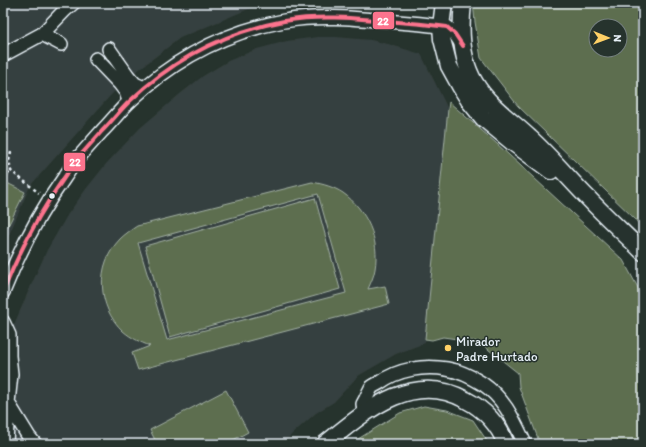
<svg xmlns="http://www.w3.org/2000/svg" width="646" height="447" font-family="Itim,sans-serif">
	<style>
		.built { fill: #36403f }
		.green { fill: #5d6e50; stroke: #a2b0a4; fill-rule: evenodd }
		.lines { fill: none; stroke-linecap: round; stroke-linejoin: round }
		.minor-casing { stroke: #e8f1f8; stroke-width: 16 }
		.major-casing { stroke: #e8f1f8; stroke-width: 19 }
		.path { stroke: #e8f1f8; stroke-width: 2.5; stroke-dasharray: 3 3; stroke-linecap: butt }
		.minor { stroke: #26332d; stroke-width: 13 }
		.major { stroke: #26332d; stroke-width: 16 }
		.bus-1-casing { stroke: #26332d; stroke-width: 7 }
		.bus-1 { stroke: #fc738d; stroke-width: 4 }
		.bus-dot { fill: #e8f1f8; stroke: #26332d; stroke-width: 1.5 }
		.poi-dot { fill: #ffd166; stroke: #26332d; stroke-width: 1.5 }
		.labels { text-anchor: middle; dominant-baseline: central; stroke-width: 3; stroke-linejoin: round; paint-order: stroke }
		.poi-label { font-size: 13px; fill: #e8f1f8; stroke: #26332d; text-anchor: start }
		.line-badge { stroke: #26332d; stroke-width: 1.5 }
		.badge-label { font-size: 11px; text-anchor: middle; font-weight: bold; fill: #fff }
	</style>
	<rect width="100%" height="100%" fill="#26332d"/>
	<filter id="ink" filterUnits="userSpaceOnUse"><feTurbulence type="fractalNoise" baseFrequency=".025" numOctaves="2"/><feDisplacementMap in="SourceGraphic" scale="8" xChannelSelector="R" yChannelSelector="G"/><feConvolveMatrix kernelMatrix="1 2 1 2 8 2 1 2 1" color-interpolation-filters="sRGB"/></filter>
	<g filter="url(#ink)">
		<path class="built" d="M3 3H263L180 38 129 77 110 96 30 186 3 249Z
			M318 37H336L371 40 388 44 421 54 448 109 425 343 396 354 358 376 334 402 316 413 291 435 284 444H3V350L19 313 28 292 47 250 68 214 86 189 106 164 140 128 180 94 203 76 228 61 257 49 287 41Z"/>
		<path class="green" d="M473 3H643V230L635 219 518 106 481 58 475 22ZM596 26H620V50H596Z
			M449 102 496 143 623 260 643 297V444H540L519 387 518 373 479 342 443 337 432 340 425 339 448 109Z
			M3 181 25 192 3 236Z
			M312 182C323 184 334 187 343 193 367 210 380 240 375 269 374 276 371 282 368 289L385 286 389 304 138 370 132 353 150 346C140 342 131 338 123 331 97 307 95 265 120 239 125 234 131 230 137 226ZM318 194 346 293 167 340 138 243Z
			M315 198 340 289 170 337 145 246Z
			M226 390 248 432 226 444H157L150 430Z
			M424 406 447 410 473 420 489 444H350L400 413Z"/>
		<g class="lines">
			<defs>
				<path id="minor" d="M42 34 65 10 73 3
					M109 49 128 76 135 84 144 88
					M3 55 42 34 61 44
					M96 59 120 84 126 92 129 101
					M3 292C19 252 39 213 64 178 69 171 73 164 78 158 86 149 94 140 102 131 112 121 121 109 131 100 174 59 226 32 284 21 319 15 352 18 387 21 407 23 427 24 447 27L455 34 463 46
					M3 322 9 335V356L11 374 8 403 6 444
					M8 403 29 437 35 444
					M365 413C364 411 363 407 363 404 364 402 366 399 367 396 368 394 370 390 371 388 373 386 377 384 379 383 398 369 424 365 447 369 460 371 472 377 483 384 505 399 514 421 525 444"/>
				<path id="major" d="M444 3 441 26 442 39 449 66 460 86 470 102 483 118 512 142 551 171
					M463 3C460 29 461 60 475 83 489 106 511 120 530 138 551 157 569 179 589 199 606 217 625 234 643 252
					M325 444C366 411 412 370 466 400 484 409 499 425 506 444"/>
			</defs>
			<use href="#minor" class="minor-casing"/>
			<use href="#major" class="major-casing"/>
			<path class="path" d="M3 3H5
				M3 129 5 128
				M11 152 9 161 11 171 39 193
				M3 179 11 171"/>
			<use href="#minor" class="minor"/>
			<use href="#major" class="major"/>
			<defs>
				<path id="bus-1" d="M3 292C19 252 39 213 64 178 69 171 73 164 78 158 86 149 94 140 102 131 112 121 121 109 131 100 174 59 226 32 284 21 319 15 352 18 387 21 407 23 427 24 447 27L455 34 463 46"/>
			</defs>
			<use href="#bus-1" class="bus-1-casing"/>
			<use href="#bus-1" class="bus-1"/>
		</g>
	</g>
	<circle class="bus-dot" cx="52" cy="196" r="3.5"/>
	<circle class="poi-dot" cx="448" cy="348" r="4"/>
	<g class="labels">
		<g class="poi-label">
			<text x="456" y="341">Mirador<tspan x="456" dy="15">Padre Hurtado</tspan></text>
		</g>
	</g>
	<g class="line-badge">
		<rect x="372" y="11" width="23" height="19" rx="4" fill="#fc738d"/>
		<rect x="63" y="152" width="23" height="20" rx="4" fill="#fc738d"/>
	</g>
	<g class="badge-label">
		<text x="383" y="25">22</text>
		<text x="75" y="166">22</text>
	</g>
	<rect width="646" height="447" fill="none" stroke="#26332d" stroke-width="16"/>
	<rect x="8" y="8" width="630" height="431" fill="none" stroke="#e8f1f8" stroke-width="1.5" filter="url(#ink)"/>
	<g transform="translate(608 38) rotate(91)"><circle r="19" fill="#26332d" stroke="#747f7e"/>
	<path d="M0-3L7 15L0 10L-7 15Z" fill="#ffd166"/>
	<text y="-6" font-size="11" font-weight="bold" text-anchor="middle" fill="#e8f1f8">N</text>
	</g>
</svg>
